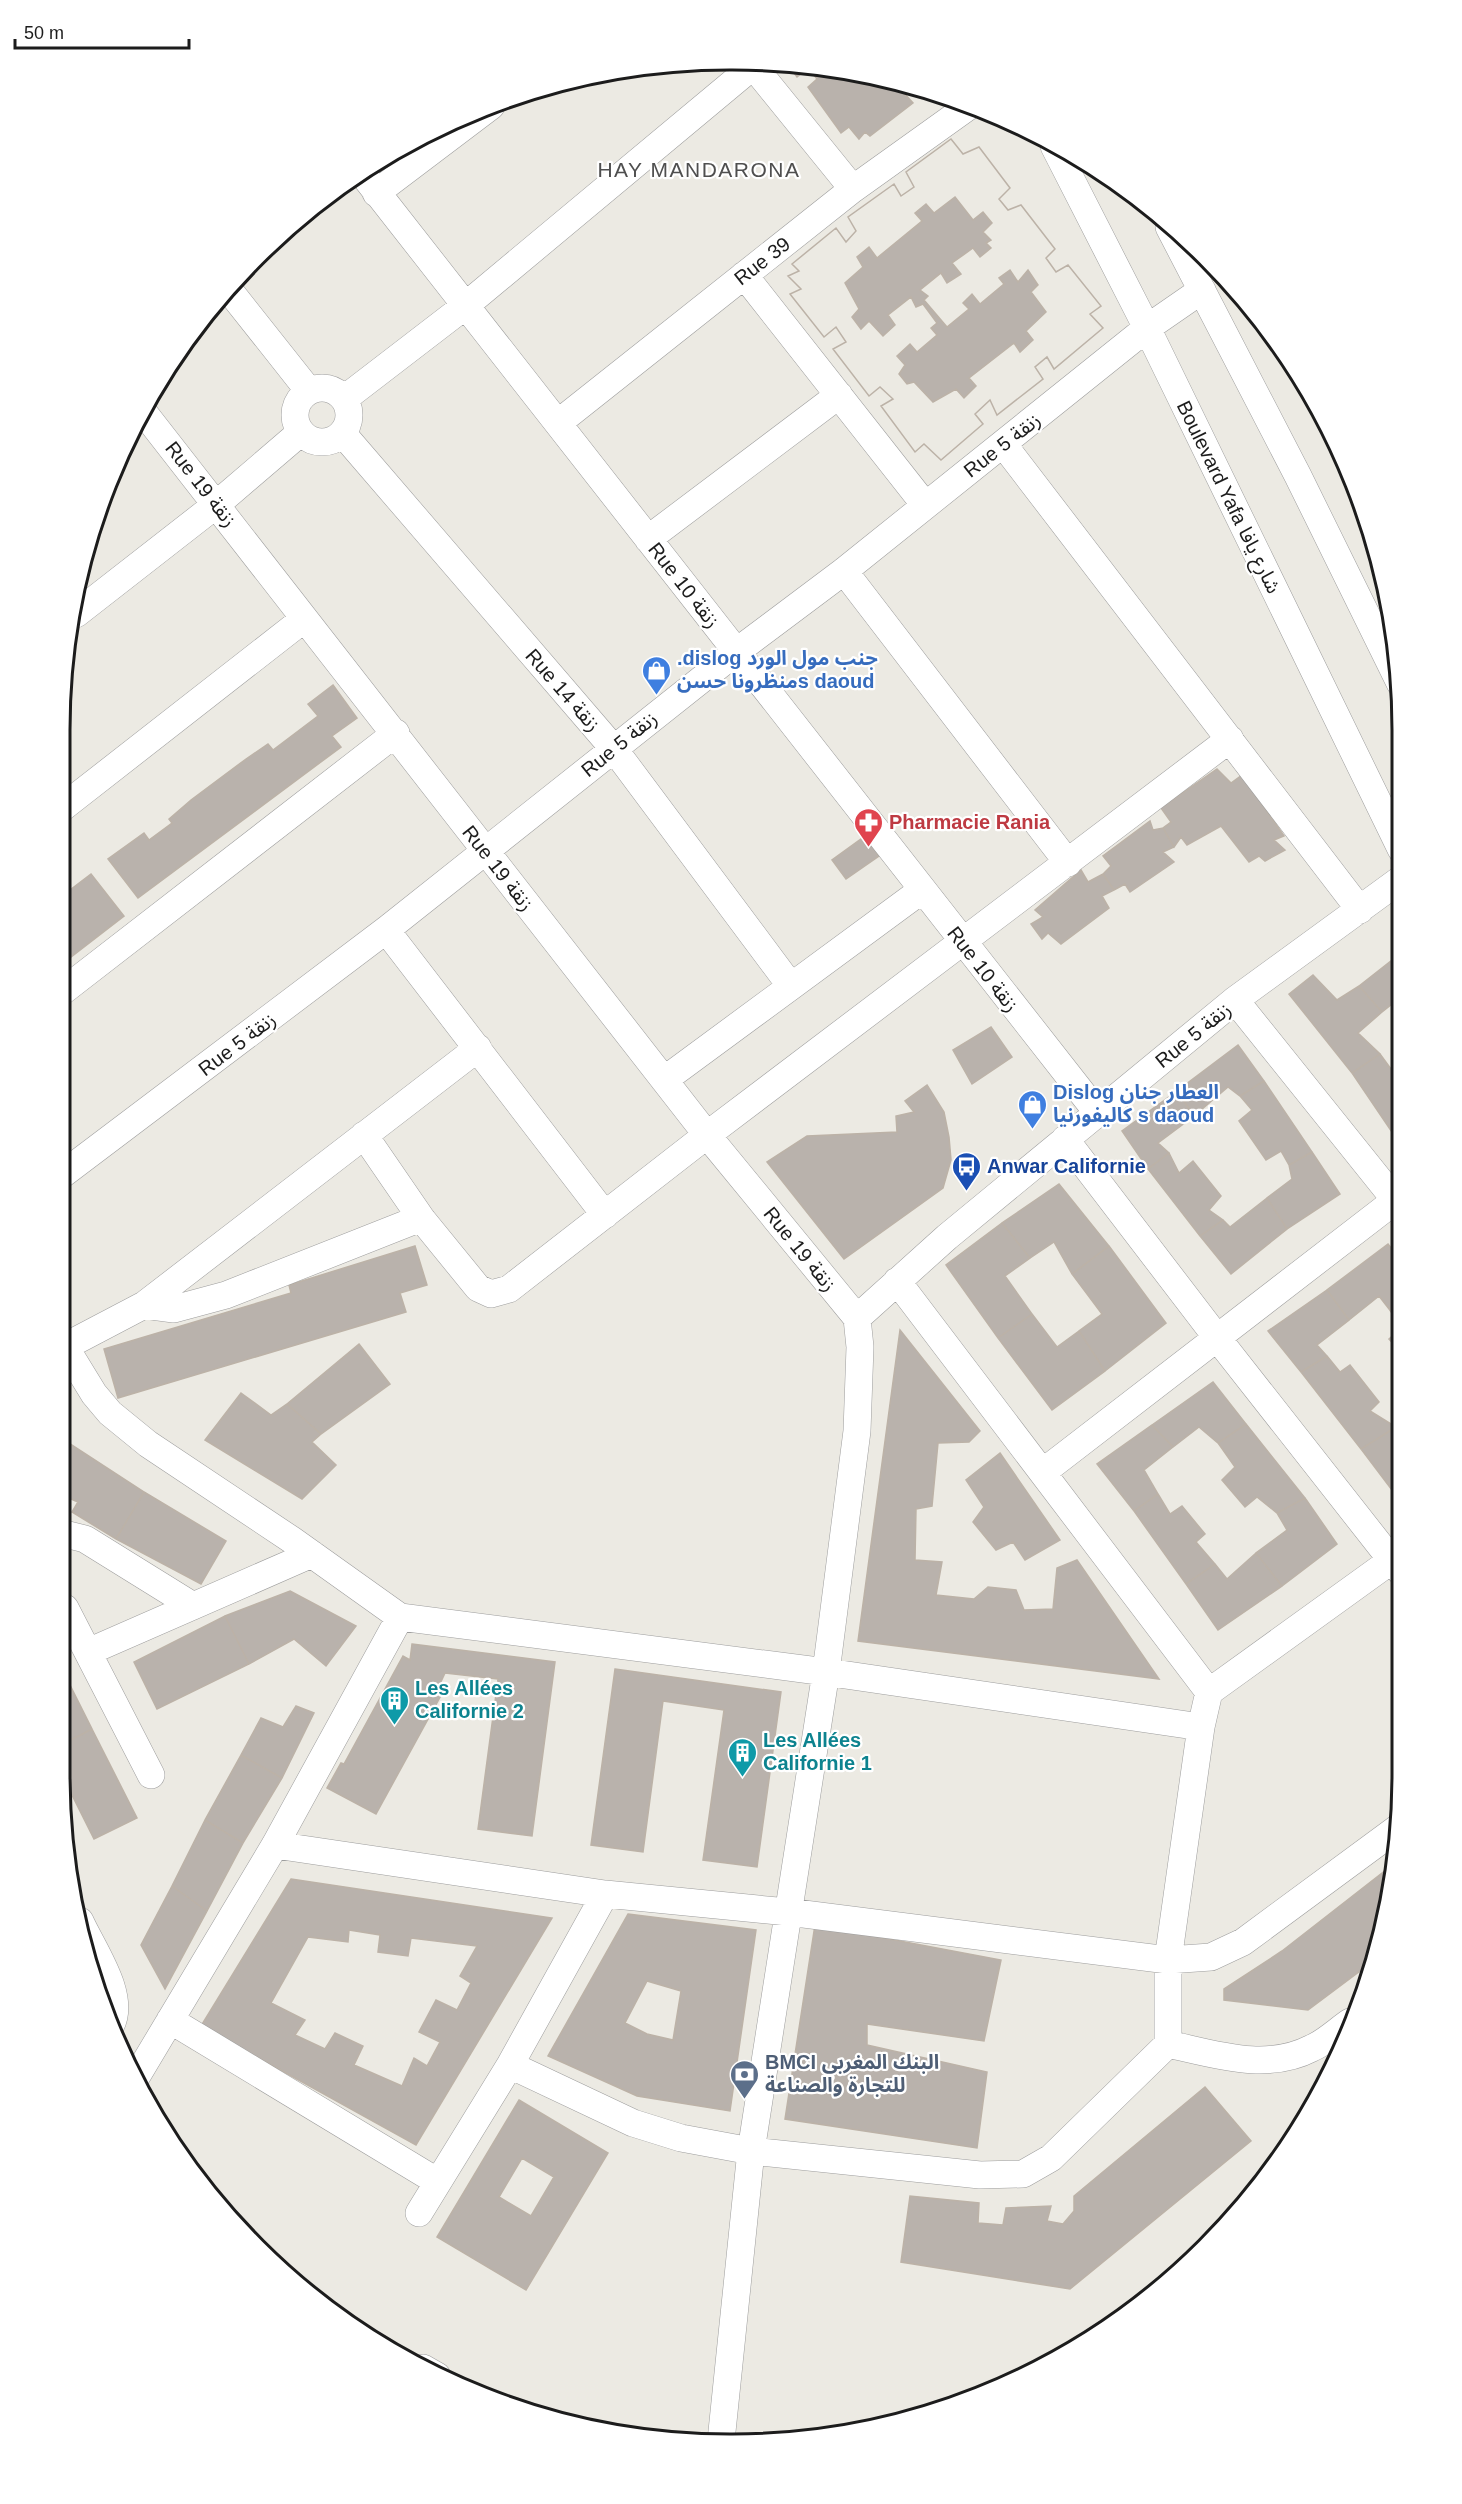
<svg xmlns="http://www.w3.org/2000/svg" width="1462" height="2504" font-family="Helvetica,'Noto Sans Arabic',sans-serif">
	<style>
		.building { fill: #b9b2ac; stroke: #bcb2a7; stroke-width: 1.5; fill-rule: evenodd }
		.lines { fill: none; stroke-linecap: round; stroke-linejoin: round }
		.minor-casing { stroke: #9d9d9d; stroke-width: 28 }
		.minor { stroke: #fff; stroke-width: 27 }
		.labels { text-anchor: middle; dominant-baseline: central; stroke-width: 4.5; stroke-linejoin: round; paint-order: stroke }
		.street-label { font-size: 20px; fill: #1c1c1c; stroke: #fff }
		.shop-label { font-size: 20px; font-weight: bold; fill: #366cbe; stroke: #fff; text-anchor: start }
		.health-label { font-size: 20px; font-weight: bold; fill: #be3a42; stroke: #fff; text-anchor: start }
		.transit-label { font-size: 20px; font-weight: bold; fill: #164399; stroke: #fff; text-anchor: start }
		.culture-label { font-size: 20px; font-weight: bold; fill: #0d838f; stroke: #fff; text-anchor: start }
		.service-label { font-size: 20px; font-weight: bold; fill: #4e5e75; stroke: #fff; text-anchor: start }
		.neighbourhood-label { font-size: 21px; letter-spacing: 1.5px; fill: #4f4f4f; stroke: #fff }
		.rim { fill: none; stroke: #1c1c1c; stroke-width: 3 }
	</style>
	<rect width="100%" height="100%" fill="#eceae3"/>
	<path class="building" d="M789 66 808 68 797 77Z
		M809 68 857 72 863 80 869 75 909 87 903 92 913 103 870 136 865 132 859 139 849 127 841 133 808 87 817 79Z
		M951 139 963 154 979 147 1010 188 999 199 1008 210 1021 205 1055 249 1046 258 1056 272 1068 265 1101 306 1090 314 1103 328 1054 369 1047 357 1035 367 1043 379 997 415 990 400 975 414 983 424 941 460 924 444 915 452 881 406 893 399 880 387 869 396 833 349 846 342 836 327 824 337 790 294 801 289 788 276 799 271 792 264 836 228 846 242 856 231 848 217 894 184 901 196 914 187 906 172ZM955 197 973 220 983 212 992 223 983 232 991 240 986 243 991 248 980 257 973 248 952 263 961 274 947 283 941 273 920 290 928 296 924 300 947 327 969 309 963 303 972 294 980 304 1004 284 999 278 1010 270 1018 282 1028 270 1038 285 1031 292 1046 312 1026 331 1033 340 1020 352 1014 343 969 378 976 386 964 398 956 389 933 402 914 382 907 384 899 374 905 365 897 356 910 344 917 352 937 335 931 328 937 323 923 304 916 307 911 297 888 315 895 325 883 336 869 321 861 329 852 317 859 309 845 283 863 267 857 257 869 247 877 258 922 221 915 213 926 204 934 213Z
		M951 139 963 154 979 147 1010 188 999 199 1008 210 1021 205 1055 249 1046 258 1056 272 1068 265 1101 306 1090 314 1103 328 1054 369 1047 357 1035 367 1043 379 997 415 990 400 975 414 983 424 941 460 924 444 915 452 881 406 893 399 880 387 869 396 833 349 846 342 836 327 824 337 790 294 801 289 788 276 799 271 792 264 836 228 846 242 856 231 848 217 894 184 901 196 914 187 906 172Z
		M333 685 357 718 332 736 341 747 138 898 108 859 144 833 149 840 172 823 169 819 191 800 246 759 268 744 273 750 318 716 308 704Z
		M1217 769 1231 783 1242 775 1284 836 1274 840 1285 850 1265 861 1259 856 1249 862 1221 826 1187 845 1181 837 1174 847 1163 828 1171 822 1161 808Z
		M1150 821 1153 830 1163 828 1174 847 1163 852 1174 862 1130 892 1125 884 1114 890 1103 874 1111 866 1103 856Z
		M865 836 879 856 846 879 832 860Z
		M1081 870 1088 882 1103 874 1114 890 1102 896 1109 908 1061 944 1048 933 1042 939 1031 924 1043 917 1035 910Z
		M91 874 124 916 62 964V896Z
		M1401 953V997L1382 1012 1359 986Z
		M1313 975 1337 1000 1359 986 1382 1012 1358 1033 1380 1054 1352 1073 1289 994Z
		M991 1027 1012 1057 972 1084 953 1050Z
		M1238 1045 1264 1081 1240 1096 1228 1087 1194 1116 1177 1091Z
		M1380 1054 1399 1080 1401 1079V1139L1398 1141 1352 1073Z
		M1264 1081 1312 1152 1289 1165 1281 1151 1266 1160 1239 1121 1252 1110 1240 1096Z
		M927 1085 944 1112 949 1137 951 1160 943 1188 844 1259 767 1162 807 1136 897 1132 896 1116 914 1112 905 1101Z
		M1177 1091 1194 1116 1158 1143 1169 1153 1148 1169 1122 1131Z
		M1312 1152 1340 1194 1287 1229 1267 1198 1292 1179 1289 1165Z
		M1169 1153 1179 1173 1193 1161 1221 1196 1209 1210 1223 1220 1200 1236 1148 1169Z
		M1059 1184 1109 1246 1072 1274 1054 1242 1030 1258 1002 1223Z
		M1267 1198 1287 1229 1231 1274 1200 1236 1223 1220 1230 1227Z
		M1002 1223 1030 1258 1005 1276 1032 1314 998 1338 946 1265Z
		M1388 1244 1401 1261V1300L1389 1309 1379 1296 1349 1320 1327 1290Z
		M415 1246 427 1285 400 1293 406 1312 118 1398 104 1349 291 1293 289 1285Z
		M1109 1246 1166 1323 1105 1371 1079 1331 1102 1314 1072 1274Z
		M1327 1290 1349 1320 1317 1345 1327 1356 1301 1372 1268 1331Z
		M1401 1300V1326L1389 1309Z
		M1032 1314 1057 1347 1079 1331 1105 1371 1052 1410 998 1338Z
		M1401 1328V1352L1389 1339Z
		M900 1330 980 1431 969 1442 938 1443 932 1506 916 1509 915 1560 942 1562 936 1595 974 1599 988 1587 1016 1590 1024 1610 1053 1609 1057 1568 1077 1560 1159 1679 858 1641Z
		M359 1344 390 1384 321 1434 287 1404Z
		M1327 1356 1340 1372 1350 1365 1379 1402 1370 1411 1396 1427 1361 1449 1301 1372Z
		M1213 1382 1246 1424 1218 1443 1199 1427 1173 1447 1152 1425Z
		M241 1393 271 1415 287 1404 321 1434 312 1442 336 1465 302 1499 205 1440Z
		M1246 1424 1305 1498 1277 1513 1257 1497 1245 1507 1222 1480 1235 1467 1218 1443Z
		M1152 1425 1173 1447 1144 1470 1158 1494 1134 1511 1097 1464Z
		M1396 1427 1401 1436V1496L1398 1498 1361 1449Z
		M64 1440 144 1492 116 1539 72 1512 78 1502 64 1496Z
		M1000 1453 1060 1540 1025 1560 1013 1542 996 1550 973 1522 984 1507 966 1480Z
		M144 1492 226 1541 201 1584 116 1539Z
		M1158 1494 1170 1514 1182 1506 1205 1534 1196 1542 1215 1564 1186 1584 1134 1511Z
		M1305 1498 1337 1544 1282 1586 1256 1553 1287 1530 1277 1513Z
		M1256 1553 1282 1586 1218 1630 1186 1584 1215 1564 1227 1579Z
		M290 1591 356 1626 326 1666 294 1639 249 1664 225 1616Z
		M225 1616 249 1664 157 1709 134 1662Z
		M412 1644 555 1662 532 1836 478 1829 498 1679 445 1673 439 1686 444 1690 376 1814 327 1788 341 1763 344 1764 403 1656 410 1660Z
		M615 1669 781 1692 757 1867 703 1860 724 1710 663 1701 643 1852 591 1845Z
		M65 1675 92 1729 65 1743Z
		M296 1706 314 1713 282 1778 241 1755 261 1718 283 1727Z
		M92 1729 137 1818 94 1839 66 1783 65 1743Z
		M241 1755 282 1778 243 1843 205 1820Z
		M205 1820 243 1843 207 1911 172 1886Z
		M1391 1866 1372 1962 1308 2010 1224 2000V1989L1282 1951Z
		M291 1879 552 1918 416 2145 201 2026ZM349 1930 380 1935 378 1952 408 1956 411 1938 477 1946 460 1976 471 1983 457 2010 436 2000 419 2032 440 2042 427 2066 414 2058 402 2086 354 2065 363 2046 335 2033 325 2049 295 2035 305 2020 271 2003 308 1937 348 1942Z
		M172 1886 207 1911 165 1989 141 1945Z
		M628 1914 756 1930 730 2111 637 2096 548 2056ZM647 1981 681 1991 673 2040 647 2034 625 2023Z
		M815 1925 1001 1960 984 2041 867 2024V2045L987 2072 977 2148 785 2119Z
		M1205 2087 1251 2141 1070 2289 901 2262 910 2196 979 2203 978 2223 1003 2225 1006 2208 1051 2206 1047 2221 1063 2224 1074 2211V2196Z
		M519 2100 608 2153 526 2290 437 2237ZM522 2158 554 2177 531 2216 499 2197Z"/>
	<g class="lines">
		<defs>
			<path id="minor" d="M750 62 853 189
				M1054 146 1147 328 1401 849
				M361 172 1097 1112
				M376 193 491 106
				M1169 227 1298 476 1400 683
				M744 275 925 505
				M229 290 309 391
				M295 415a27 27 0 1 1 54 0a27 27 0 1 1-54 0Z
				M344 399 465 306 753 66
				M145 414 707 1135 857 1318
				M558 423 853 189 969 106
				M343 434 614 749 790 985
				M1003 444 1360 910
				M648 539 839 395
				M844 571 1068 863
				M76 614 217 504 301 432
				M62 808 304 619
				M386 930 605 1215
				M63 991 396 733
				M1235 1000 1401 1207
				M664 1080 922 890
				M364 1135 421 1218 478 1288 491 1294 509 1289 707 1135 1230 739
				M1065 1139 1218 1339 1401 1572
				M63 1174 386 930 736 652 844 571 1147 328 1202 290
				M897 1281 1209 1692
				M144 1305 174 1309 226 1295 421 1218
				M857 1318 947 1237 1235 1000 1401 879
				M64 1345 94 1394 110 1413 148 1444 292 1540 400 1617 826 1672 1201 1727 1209 1692 1392 1560
				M64 1347 144 1305 478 1048
				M1043 1472 1401 1196
				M65 1534 85 1539 193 1606
				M65 1608 151 1775
				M88 1652 312 1554
				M275 1845 605 1894
				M80 1921C93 1950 126 1995 111 2025
				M170 2020 438 2182
				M1168 2044C1215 2054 1266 2072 1312 2048 1326 2042 1338 2030 1350 2022
				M510 2065 633 2123 681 2138 751 2151 980 2175 1023 2174 1051 2158 1168 2044V1960L1201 1727
				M135 2079 275 1845 400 1617
				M419 2213 510 2065 605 1894 788 1912 1168 1960 1211 1957 1243 1942 1399 1827
				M423 2368 437 2376
				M721 2441 751 2151 826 1672 857 1431 860 1347 857 1318"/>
		</defs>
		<use href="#minor" class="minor-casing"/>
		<use href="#minor" class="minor"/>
	</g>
	<defs>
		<symbol id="shop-pin" viewBox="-11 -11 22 30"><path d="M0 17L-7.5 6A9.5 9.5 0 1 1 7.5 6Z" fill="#3f7fe0" stroke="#fff"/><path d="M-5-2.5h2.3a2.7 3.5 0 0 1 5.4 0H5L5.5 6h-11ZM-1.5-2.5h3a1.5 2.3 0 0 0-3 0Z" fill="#fff"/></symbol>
		<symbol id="pharmacy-pin" viewBox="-11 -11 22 30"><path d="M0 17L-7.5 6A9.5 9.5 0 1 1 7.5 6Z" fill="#e0444e" stroke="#fff"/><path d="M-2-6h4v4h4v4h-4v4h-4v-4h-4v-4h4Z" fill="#fff"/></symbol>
		<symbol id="bus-pin" viewBox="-11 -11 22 30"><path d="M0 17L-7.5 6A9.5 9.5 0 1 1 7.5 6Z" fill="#1a4fb4" stroke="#fff"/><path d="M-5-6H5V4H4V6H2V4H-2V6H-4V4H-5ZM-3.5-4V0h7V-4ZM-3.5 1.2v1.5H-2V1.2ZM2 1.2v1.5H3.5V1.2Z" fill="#fff"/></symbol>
		<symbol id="building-pin" viewBox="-11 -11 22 30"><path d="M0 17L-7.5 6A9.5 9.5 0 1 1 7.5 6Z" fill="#0f9aa8" stroke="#fff"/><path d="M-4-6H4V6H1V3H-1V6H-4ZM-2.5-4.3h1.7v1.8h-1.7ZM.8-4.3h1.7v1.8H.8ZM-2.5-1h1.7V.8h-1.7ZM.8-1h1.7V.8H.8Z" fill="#fff"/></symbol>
		<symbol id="bank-pin" viewBox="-11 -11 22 30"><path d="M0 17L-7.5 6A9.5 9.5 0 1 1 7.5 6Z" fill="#5c6f8a" stroke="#fff"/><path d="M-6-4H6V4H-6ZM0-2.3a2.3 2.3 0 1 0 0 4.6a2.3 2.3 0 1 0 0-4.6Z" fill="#fff"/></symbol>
	</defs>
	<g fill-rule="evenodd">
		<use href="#shop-pin" x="640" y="654" width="33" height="45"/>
		<use href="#pharmacy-pin" x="852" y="806" width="33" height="45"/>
		<use href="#shop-pin" x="1016" y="1088" width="33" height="45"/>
		<use href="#bus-pin" x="950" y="1150" width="33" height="45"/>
		<use href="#building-pin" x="378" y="1684" width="33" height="45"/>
		<use href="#building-pin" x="726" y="1736" width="33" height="45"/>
		<use href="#bank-pin" x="728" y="2058" width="33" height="45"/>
	</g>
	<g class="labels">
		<g class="street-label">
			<text transform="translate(762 261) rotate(-38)">Rue 39</text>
			<text transform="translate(1002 445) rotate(-38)">Rue 5 زنقة</text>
			<text transform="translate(201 484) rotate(52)">Rue 19 زنقة</text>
			<text transform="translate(1229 497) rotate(64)">Boulevard Yafa شارع يافا</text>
			<text transform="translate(684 585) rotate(52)">Rue 10 زنقة</text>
			<text transform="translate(563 690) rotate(49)">Rue 14 زنقة</text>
			<text transform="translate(619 744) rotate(-39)">Rue 5 زنقة</text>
			<text transform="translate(498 868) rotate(52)">Rue 19 زنقة</text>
			<text transform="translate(983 969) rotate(52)">Rue 10 زنقة</text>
			<text transform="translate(1193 1035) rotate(-39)">Rue 5 زنقة</text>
			<text transform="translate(237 1044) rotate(-37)">Rue 5 زنقة</text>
			<text transform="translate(800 1249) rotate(51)">Rue 19 زنقة</text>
		</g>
		<g class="shop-label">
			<text x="677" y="658">.dislog جنب مول الورد<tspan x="677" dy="23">منظرونا حسنs daoud</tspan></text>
			<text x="1053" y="1092">Dislog العطار جنان<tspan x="1053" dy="23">كاليفورنيا s daoud</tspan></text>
		</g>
		<g class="health-label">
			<text x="889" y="822">Pharmacie Rania</text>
		</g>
		<g class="transit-label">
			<text x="987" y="1166">Anwar Californie</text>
		</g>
		<g class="culture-label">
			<text x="415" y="1688">Les Allées<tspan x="415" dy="23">Californie 2</tspan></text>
			<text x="763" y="1740">Les Allées<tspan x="763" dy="23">Californie 1</tspan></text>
		</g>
		<g class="service-label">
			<text x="765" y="2062">BMCI البنك المغربي<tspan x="765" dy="23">للتجارة والصناعة</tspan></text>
		</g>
		<g class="neighbourhood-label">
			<text x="699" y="169">HAY MANDARONA</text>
		</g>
	</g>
	<path d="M0 0H1462V2504H0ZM730 70H732A660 660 0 0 1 1392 730V1774A660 660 0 0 1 732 2434H730A660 660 0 0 1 70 1774V730A660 660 0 0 1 730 70Z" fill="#fff" fill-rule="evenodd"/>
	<path class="rim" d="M730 70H732A660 660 0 0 1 1392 730V1774A660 660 0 0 1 732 2434H730A660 660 0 0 1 70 1774V730A660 660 0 0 1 730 70Z"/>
	<path d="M15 39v9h174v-9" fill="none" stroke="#1c1c1c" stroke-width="3"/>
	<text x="24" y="39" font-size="18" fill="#1c1c1c" stroke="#ffffff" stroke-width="4.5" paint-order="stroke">50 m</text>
</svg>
